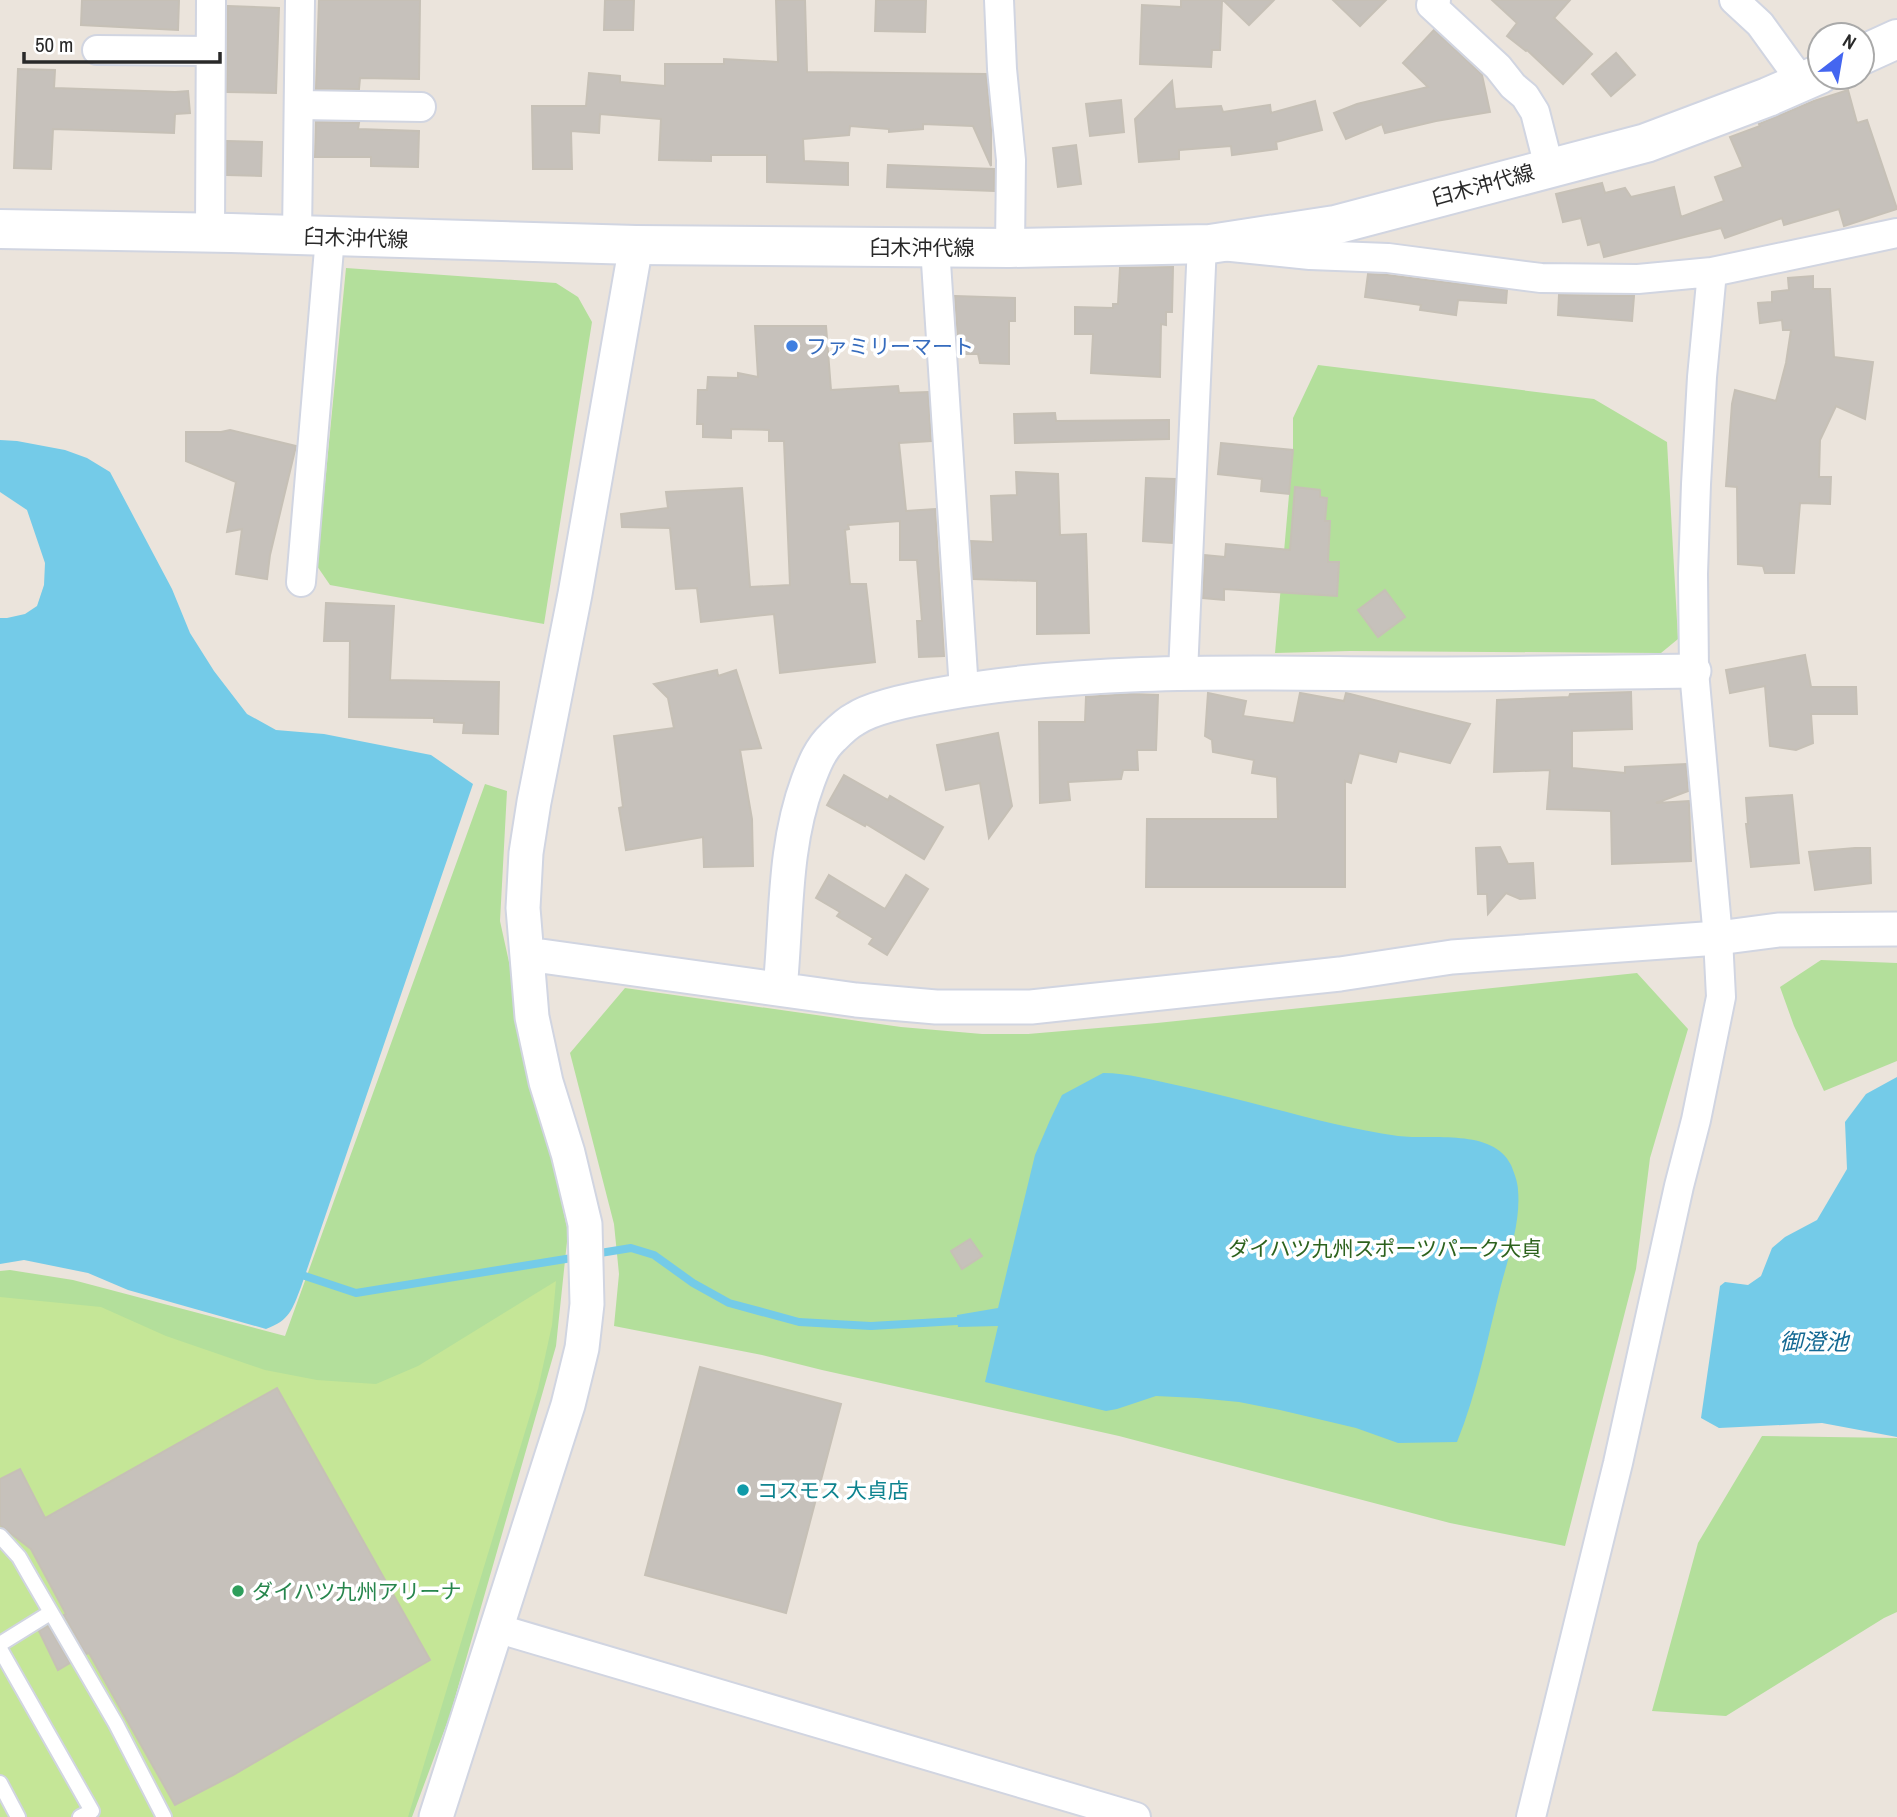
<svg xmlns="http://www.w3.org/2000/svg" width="1897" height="1817" font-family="'Archivo Narrow','Noto Sans JP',sans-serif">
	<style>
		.green { fill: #b3df9b }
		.pitch { fill: #c5e697 }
		.water { fill: #74cbe8 }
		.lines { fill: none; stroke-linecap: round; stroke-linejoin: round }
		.stream { stroke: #74cbe8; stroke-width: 8 }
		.building { fill: #c6c1bb; stroke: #c6c0b6; stroke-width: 2 }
		.service-casing { stroke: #d1d5e1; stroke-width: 18 }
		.minor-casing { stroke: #d1d5e1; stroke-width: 32 }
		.tertiary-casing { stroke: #d1d5e1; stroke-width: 37 }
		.secondary-casing { stroke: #d1d5e1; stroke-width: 42 }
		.service { stroke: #fff; stroke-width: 14 }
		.minor { stroke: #fff; stroke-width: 28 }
		.tertiary { stroke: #fff; stroke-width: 33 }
		.secondary { stroke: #fff; stroke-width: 38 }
		.shop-dot { fill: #3f7fe0; stroke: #fff; stroke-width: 2.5 }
		.culture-dot { fill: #0f9aa8; stroke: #fff; stroke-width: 2.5 }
		.leisure-dot { fill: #2e9e5b; stroke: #fff; stroke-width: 2.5 }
		.labels { text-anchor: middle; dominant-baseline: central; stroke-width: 7; stroke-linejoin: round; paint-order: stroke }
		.street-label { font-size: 21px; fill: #292929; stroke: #fff }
		.shop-label { font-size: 21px; fill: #366cbe; stroke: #fff; text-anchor: start }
		.park-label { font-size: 21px; fill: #2d621d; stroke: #fff }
		.culture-label { font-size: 21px; fill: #0d838f; stroke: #fff; text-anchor: start }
		.leisure-label { font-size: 21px; fill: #27864d; stroke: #fff; text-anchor: start }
		.water-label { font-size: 23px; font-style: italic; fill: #146993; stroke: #fff }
	</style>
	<rect width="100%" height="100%" fill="#ebe4dc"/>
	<path class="green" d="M346 268 556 283 578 297 592 322 544 624 330 585 317 566Z
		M1318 365 1594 399 1667 442 1678 639 1661 653 1350 651 1275 653 1293 450V418Z
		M485 784 507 791 500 921 568 1232 556 1346 450 1715 412 1817H0V1271L10 1270 73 1280 285 1336Z
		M1821 960 1897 963V1061L1824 1091 1794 1026 1780 987Z
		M1637 973 1688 1029 1650 1158 1636 1269 1565 1546 1450 1523 1119 1436 822 1370 762 1355 614 1326 619 1274 614 1224 570 1053 625 988 901 1027 982 1034H1028L1157 1023Z
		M1762 1436 1897 1438V1612L1884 1618 1726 1716 1652 1711 1698 1543Z"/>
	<path class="pitch" d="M556 1281 552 1325 538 1389 408 1817H0V1297L101 1307 166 1336 265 1370 317 1380 376 1384 418 1366Z"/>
	<path class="water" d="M0 440 17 441 65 450 87 458 110 472 172 589 190 633 214 671 247 714 276 730 324 734 431 755 473 784 301 1287C292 1310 290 1320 266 1329L128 1290 88 1273 24 1260 0 1264V618H7L25 614 37 606 44 585 45 563 27 510 0 492Z
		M1103 1073C1128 1073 1152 1080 1176 1085 1250 1100 1323 1125 1398 1136 1432 1140 1493 1128 1511 1165 1514 1172 1518 1183 1518 1190 1521 1223 1508 1258 1500 1289 1487 1340 1477 1393 1457 1442L1398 1443 1356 1428 1280 1410 1239 1402 1197 1398 1156 1396 1117 1409 1106 1411 985 1382 998 1326 958 1327 957 1315 998 1308 1035 1155 1050 1120 1062 1095Z
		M1897 1077V1437L1822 1423 1719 1428 1701 1418 1720 1286 1725 1282 1748 1285 1761 1276 1772 1248 1785 1237 1817 1220 1847 1169 1845 1122 1866 1094Z"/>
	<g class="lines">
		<path class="stream" d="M594 1254 631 1248 654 1255 693 1283 729 1303 799 1322 871 1326 957 1321
			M305 1276 356 1293 578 1257"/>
	</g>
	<path class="building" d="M82 0H179L178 30 81 25Z
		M319 0H420L419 79 360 78 359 89H316Z
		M605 0H634L633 30H604Z
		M776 0H805L807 72 986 74 991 129V166L973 126 923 124V129L889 132V129L850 126 849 135 803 139 804 161 848 163V185L767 182V155H711V161L659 160 661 119 600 114 599 133 571 131 572 169H533L532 106H586L589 73 620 76V82L665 86V64H724V59L778 62Z
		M876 0H926L925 32 875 31Z
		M1181 0H1222L1220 50H1212L1211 67 1140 64 1142 5 1181 7Z
		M1223 0H1274L1249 25Z
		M1333 0H1386L1360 26Z
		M1492 0H1570L1554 18 1592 54 1563 84 1527 50 1526 51 1507 36 1517 23Z
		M228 6 279 8 276 93 227 92Z
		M1434 30 1482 75 1490 112 1436 121 1385 133 1382 124 1346 139 1334 113 1357 104 1428 87 1403 63Z
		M1616 53 1635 75 1611 96 1592 74Z
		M18 69 55 70 54 88 175 92 188 91 190 113 175 114 174 133 53 129 51 169 14 168Z
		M1172 81 1175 109 1221 106 1223 112 1270 105 1271 113 1315 101 1322 130 1276 142 1277 149 1232 155 1231 146 1179 150V159L1139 162 1135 119Z
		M1848 90 1857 123 1867 120 1897 209 1844 226 1839 209 1784 225 1782 218 1725 238 1721 228 1604 257 1600 242 1588 245 1581 218 1563 222 1556 194 1602 183 1605 193 1625 188 1631 197 1674 187 1681 217 1724 201 1715 177 1743 167 1730 137 1760 126 1759 124 1814 101Z
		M1121 100 1124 132 1090 136 1086 104Z
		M316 122 359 123 358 129 419 131 418 167 371 166V157H315Z
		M227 141 262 142 261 176 227 175Z
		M1076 145 1081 184 1058 187 1053 148Z
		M888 165 994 169V191L887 187Z
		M1173 267 1172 312H1166V325L1161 324 1160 377 1091 373 1093 334H1075V307L1113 308V304H1118L1120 268Z
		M1368 274 1387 275 1507 290 1506 303 1458 300 1456 315 1420 310 1421 305 1365 297Z
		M1813 276V289H1830L1834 357 1873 362 1865 419 1836 406 1820 440 1819 477H1831L1830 504 1800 503 1794 573H1765L1763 566 1738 564 1737 487 1726 486 1732 404 1735 390 1776 401 1786 363 1791 330H1783L1782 320 1760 323 1758 303 1772 302V292L1789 290 1788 278Z
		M1559 295 1634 296 1632 321 1558 315Z
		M955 296 1015 298V321H1009V364L980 363 978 354H959Z
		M755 326H826L831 390 898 386 899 393 928 392 931 441 899 443 906 511 935 509 944 656 919 657 917 621H922L917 560H900V521L848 525 849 529 845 530 850 584H866L875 662 780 673 774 614 701 622 697 588 676 589 670 528 622 527 621 514 668 508 666 492 742 488 750 587 790 585 784 441H769V430L731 429V438L703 437V424H697L698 390H707L708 377 738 378V373L758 377Z
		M1055 413 1056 421 1169 420V439L1015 443 1014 414Z
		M230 430 296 446 270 555 267 579 236 574 242 529 227 532 236 482 186 461V432H221Z
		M1221 443 1293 450 1289 494 1261 491 1262 479 1218 474Z
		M1016 472 1058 474 1060 535 1086 534 1089 633 1037 634V581L973 579 971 541 993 542 991 496 1017 495Z
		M1146 478 1175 479 1172 543 1143 541Z
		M1295 487 1320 490V497L1327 498 1325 521H1330L1328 562H1339L1337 596 1224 589V600L1203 598 1205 555 1225 557 1226 544 1290 550Z
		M1385 590 1405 617 1378 637 1358 610Z
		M326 603 394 606 390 680 499 682 498 734 463 733 464 723 434 722V718L349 717 350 641H324Z
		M1805 655 1811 687H1856L1857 714H1811L1813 743 1796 750 1770 746 1765 686 1730 693 1726 670Z
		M717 670 718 676 736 670 761 748 740 750 752 819 753 866 704 867 703 837 626 850 619 808 623 807 614 736 674 728 668 698 654 684Z
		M1631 692 1632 729 1572 731V768L1625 773V767L1686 764 1688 791 1656 803 1689 801 1691 861 1612 864 1611 811 1547 809 1550 770 1494 772 1497 700 1569 697 1570 694Z
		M1208 693 1246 701 1243 716 1294 723 1300 693 1344 701 1346 693 1470 724 1450 763 1399 751 1396 762 1359 753 1351 783 1345 781V887H1146L1147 819H1278L1277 777 1252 773 1254 760 1213 752 1212 740 1205 736Z
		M1130 694 1158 695 1156 750H1137L1138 770H1123L1121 779 1068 782 1070 800 1040 803 1039 722H1085L1086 697Z
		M998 733 1012 806 989 838 980 783 946 790 937 745Z
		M844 775 888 800 890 796 943 827 924 859 866 824 865 826 827 805Z
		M1792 795 1799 863 1751 867 1746 824H1748L1746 798Z
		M1500 847 1508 864 1533 863 1535 898 1520 899 1506 893 1488 914 1487 894H1478L1476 848Z
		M1855 848H1870L1871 883 1815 890 1809 852Z
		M829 875 885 909 906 875 928 889 887 955 869 944 873 938 837 916 840 912 816 898Z
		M970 1239 982 1256 962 1269 951 1251Z
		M700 1367 841 1404 786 1613 645 1575Z
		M277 1388 430 1660 233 1775 175 1805 89 1653 86 1654 64 1615 66 1614 31 1549 0 1525V1479L20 1469 45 1518Z
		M48 1626 70 1663 58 1670 39 1631Z"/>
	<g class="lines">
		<defs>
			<path id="service" d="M0 1536 19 1557 31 1578 116 1724 164 1817
				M0 1644 50 1613
				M0 1649 92 1811 80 1817
				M0 1783 18 1817"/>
			<path id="minor" d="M999 0 1002 69 1011 160 1010 248
				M1436 0 1431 5 1498 67 1513 86 1525 96 1535 112 1549 167
				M1734 0 1760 24 1802 82
				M97 50 210 51
				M299 105 421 107
				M210 233 211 0
				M297 236 300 0
				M935 247 964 690
				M301 582 330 237
				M1183 673 1202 244 1310 255 1388 258 1541 278 1638 279 1712 272 1897 233
				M496 1628 1136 1817
				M1531 1817 1618 1463 1679 1186 1696 1120 1721 997 1718 938 1694 671 1693 574 1696 484 1702 377 1712 272"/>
			<path id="tertiary" d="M527 954 856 1000 936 1007H1031L1340 974 1452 957 1718 938 1778 930 1897 929
				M780 989C787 919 783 848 808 781 814 765 820 749 833 737 839 731 847 723 855 719 874 706 924 697 948 693 1106 666 1266 674 1426 674 1515 674 1605 672 1694 671
				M436 1817 568 1405 582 1348 587 1304 585 1224 568 1153 546 1082 532 1017 523 908 526 853 534 802 575 594 636 245"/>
			<path id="secondary" d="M1862 55 1897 39
				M0 229 231 233 636 245 1010 248 1210 244 1335 225 1646 143 1768 97 1820 74"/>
		</defs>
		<use href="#service" class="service-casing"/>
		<use href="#minor" class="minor-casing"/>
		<use href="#tertiary" class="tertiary-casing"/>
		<use href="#secondary" class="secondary-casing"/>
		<use href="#service" class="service"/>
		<use href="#minor" class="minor"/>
		<use href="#tertiary" class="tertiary"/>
		<use href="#secondary" class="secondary"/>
	</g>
	<circle class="shop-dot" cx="792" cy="346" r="7"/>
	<circle class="culture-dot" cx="743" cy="1490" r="7"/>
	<circle class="leisure-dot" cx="238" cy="1591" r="7"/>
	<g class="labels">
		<g class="street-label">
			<text transform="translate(1483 185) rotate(-15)">臼木沖代線</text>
			<text transform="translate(356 238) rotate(2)">臼木沖代線</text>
			<text x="922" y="247">臼木沖代線</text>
		</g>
		<g class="shop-label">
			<text x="806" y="346">ファミリーマート</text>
		</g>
		<g class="park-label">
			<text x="1385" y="1248">ダイハツ九州スポーツパーク大貞</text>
		</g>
		<g class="culture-label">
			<text x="757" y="1490">コスモス 大貞店</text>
		</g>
		<g class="leisure-label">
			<text x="252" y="1591">ダイハツ九州アリーナ</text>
		</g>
		<g class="water-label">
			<text x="1814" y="1341">御澄池</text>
		</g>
	</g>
	<g transform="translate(1841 56) rotate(31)"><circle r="33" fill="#ffffff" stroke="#a9a9a9" stroke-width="2"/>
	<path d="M0-5L12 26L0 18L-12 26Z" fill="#4466f0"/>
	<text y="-10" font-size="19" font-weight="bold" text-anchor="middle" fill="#292929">N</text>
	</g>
	<path d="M24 52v10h196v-10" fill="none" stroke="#292929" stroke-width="3.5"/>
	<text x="35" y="52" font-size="21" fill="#292929" stroke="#ffffff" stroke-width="5" paint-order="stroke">50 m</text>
</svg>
